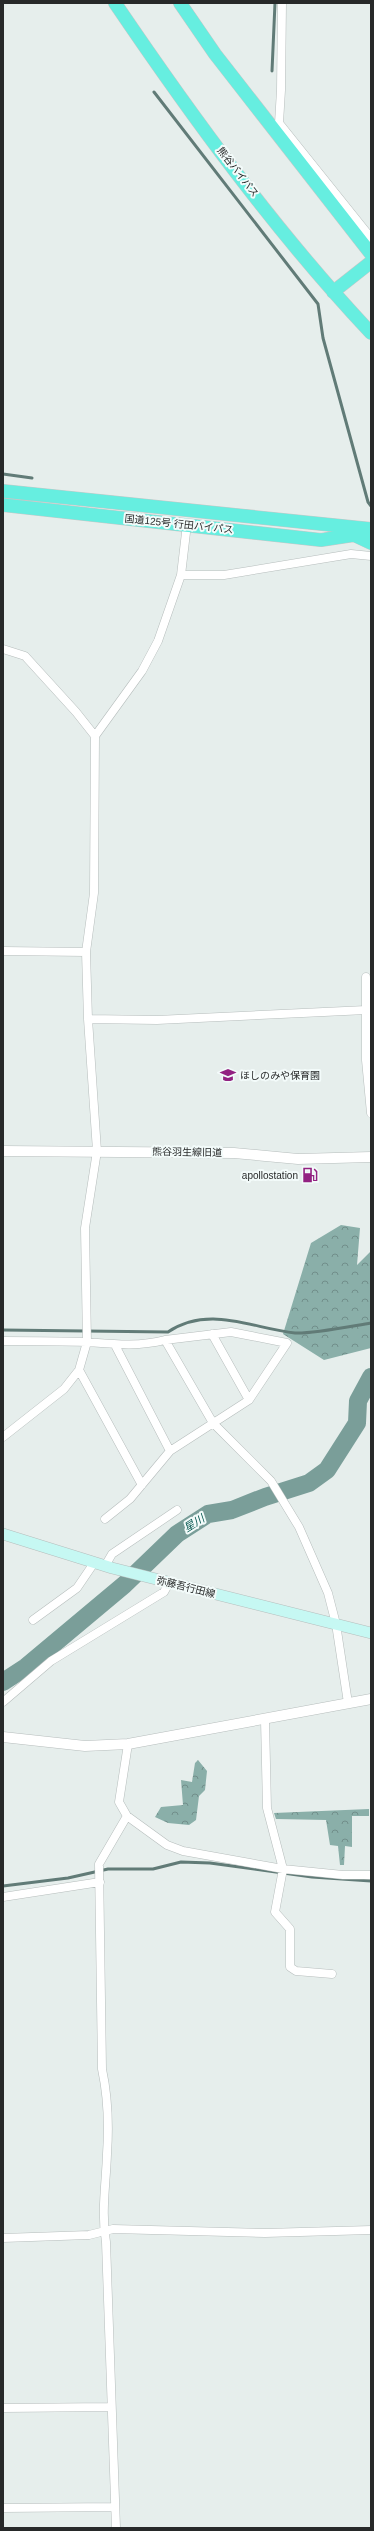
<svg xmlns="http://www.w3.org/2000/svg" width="374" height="2531" font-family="Helvetica,'Noto Sans JP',sans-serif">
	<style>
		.forest { fill: url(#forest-crowns) }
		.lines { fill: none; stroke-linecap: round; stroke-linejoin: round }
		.stream { stroke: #617b77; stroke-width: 3 }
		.river { stroke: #7a9e99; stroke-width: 18 }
		.minor-casing { stroke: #b6bdbc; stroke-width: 9 }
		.tertiary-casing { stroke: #b6bdbc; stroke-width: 11 }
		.secondary-casing { stroke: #b6bdbc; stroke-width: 12 }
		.trunk-casing { stroke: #c7c7c7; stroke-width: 14 }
		.minor { stroke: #fff; stroke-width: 8 }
		.tertiary { stroke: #fff; stroke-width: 10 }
		.secondary { stroke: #c6f8f3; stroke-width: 11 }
		.trunk { stroke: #66eee0; stroke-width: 13 }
		.labels { text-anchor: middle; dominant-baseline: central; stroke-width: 4; stroke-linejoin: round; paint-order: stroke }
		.street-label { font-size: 10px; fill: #272929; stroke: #f3fbfa }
		.poi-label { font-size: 10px; fill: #272929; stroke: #f3fbfa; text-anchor: start }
		.water-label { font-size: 11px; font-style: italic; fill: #04564f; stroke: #f3fbfa }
	</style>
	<defs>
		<pattern id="forest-crowns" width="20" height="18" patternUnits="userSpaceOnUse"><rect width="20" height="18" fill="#8aafa9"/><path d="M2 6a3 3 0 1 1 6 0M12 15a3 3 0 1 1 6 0" fill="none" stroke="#718e8a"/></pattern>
	</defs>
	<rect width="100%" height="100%" fill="#e6eeec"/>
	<path class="forest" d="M341 1225 360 1228 357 1265 371 1251V1348L324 1360 283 1334 311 1243Z
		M198 1760 207 1771 205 1790 199 1796 196 1820 189 1825 168 1823 155 1817 161 1807 183 1805 181 1780 192 1782 195 1763Z
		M369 1809V1816H352V1847L345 1846 344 1865H340L338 1846 330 1845 326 1820 276 1819 274 1813Z"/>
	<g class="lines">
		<path class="stream" d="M272 71 275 3
			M154 92 318 304 323 338 368 502 371 506
			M3 474 32 478
			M3 1330 168 1332C209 1305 251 1328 295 1333 312 1334 352 1326 371 1323
			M3 1886 68 1878 108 1869H153L181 1862 210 1863 312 1877 371 1881"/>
		<path class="river" d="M3 1682 26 1667 124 1585 177 1534 208 1514 232 1510 265 1497 309 1483 327 1470 357 1423 358 1401 371 1377"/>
		<defs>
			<path id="minor" d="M282 3 281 90 279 123 371 238
				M181 575H224L351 554 371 556
				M3 649 25 656 76 712 95 736
				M3 951 86 952
				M366 1010V977
				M88 1019 157 1020 366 1010V1060L371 1113
				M212 1334 249 1400
				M3 1341C31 1341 58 1341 86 1342 113 1344 138 1347 165 1340L213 1423 271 1481 299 1527 328 1593 336 1624 348 1703
				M115 1345 170 1451 249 1400 287 1343 231 1332 165 1340
				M79 1370 142 1485
				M3 1437 64 1389 79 1370 87 1342 85 1228 97 1151 88 1019 86 952 94 893 95 736 142 671 158 641 181 575 187 524
				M105 1519 130 1499 170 1451
				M105 1566 112 1554 177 1510
				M33 1620 77 1588 94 1563
				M3 1702 51 1661 164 1592 169 1583
				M265 1720 267 1808 283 1869 275 1912 290 1929V1967L296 1971 332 1974
				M128 1744 119 1802 127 1816 167 1845 183 1851 283 1869 343 1875H371
				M3 1897 100 1882
				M3 2238 89 2235 113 2229 265 2233 371 2230
				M3 2408 111 2407
				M3 2508 115 2507
				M116 2528 106 2242C101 2212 106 2184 107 2154 109 2125 108 2097 102 2069L99 1864 127 1816"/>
			<path id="tertiary" d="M3 1151 234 1153 298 1159 371 1157
				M3 1737 85 1746 128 1744 371 1699"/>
			<path id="secondary" d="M3 1534 112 1568 371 1633"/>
			<path id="trunk" d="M115 3C193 118 276 232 371 333
				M180 3 215 54 371 254
				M333 292 371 262
				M3 491 371 529
				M3 505 321 540 354 535
				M354 535 371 543"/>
		</defs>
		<use href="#minor" class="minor-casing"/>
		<use href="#tertiary" class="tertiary-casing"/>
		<use href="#secondary" class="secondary-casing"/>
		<use href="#trunk" class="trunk-casing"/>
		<use href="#minor" class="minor"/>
		<use href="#tertiary" class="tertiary"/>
		<use href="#secondary" class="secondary"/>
		<use href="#trunk" class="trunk"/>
	</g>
	<defs>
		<symbol id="school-bare" viewBox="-9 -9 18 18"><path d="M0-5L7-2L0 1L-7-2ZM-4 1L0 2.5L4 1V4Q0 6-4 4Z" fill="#922181" stroke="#f3fbfa" stroke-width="2.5" paint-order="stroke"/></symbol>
		<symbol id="fuel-bare" viewBox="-9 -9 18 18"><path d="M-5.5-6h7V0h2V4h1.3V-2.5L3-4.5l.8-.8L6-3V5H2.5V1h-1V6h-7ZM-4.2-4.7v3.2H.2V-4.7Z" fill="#922181" stroke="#f3fbfa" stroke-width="2.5" paint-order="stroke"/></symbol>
	</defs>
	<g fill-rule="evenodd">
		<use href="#school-bare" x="217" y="1064" width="22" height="22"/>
		<use href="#fuel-bare" x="299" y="1164" width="22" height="22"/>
	</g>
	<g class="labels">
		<g class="street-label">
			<text transform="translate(238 172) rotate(52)">熊谷バイパス</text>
			<text transform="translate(179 524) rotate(6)">国道125号 行田バイパス</text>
			<text transform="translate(187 1152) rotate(1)">熊谷羽生線旧道</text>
			<text transform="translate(186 1587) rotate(14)">弥藤吾行田線</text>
		</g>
		<g class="poi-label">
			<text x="240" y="1075">ほしのみや保育園</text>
			<text x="298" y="1175" text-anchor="end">apollostation</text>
		</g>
		<g class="water-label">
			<text transform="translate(194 1523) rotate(-32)">星川</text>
		</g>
	</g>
	<rect width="374" height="2531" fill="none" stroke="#272929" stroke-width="8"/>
</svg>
